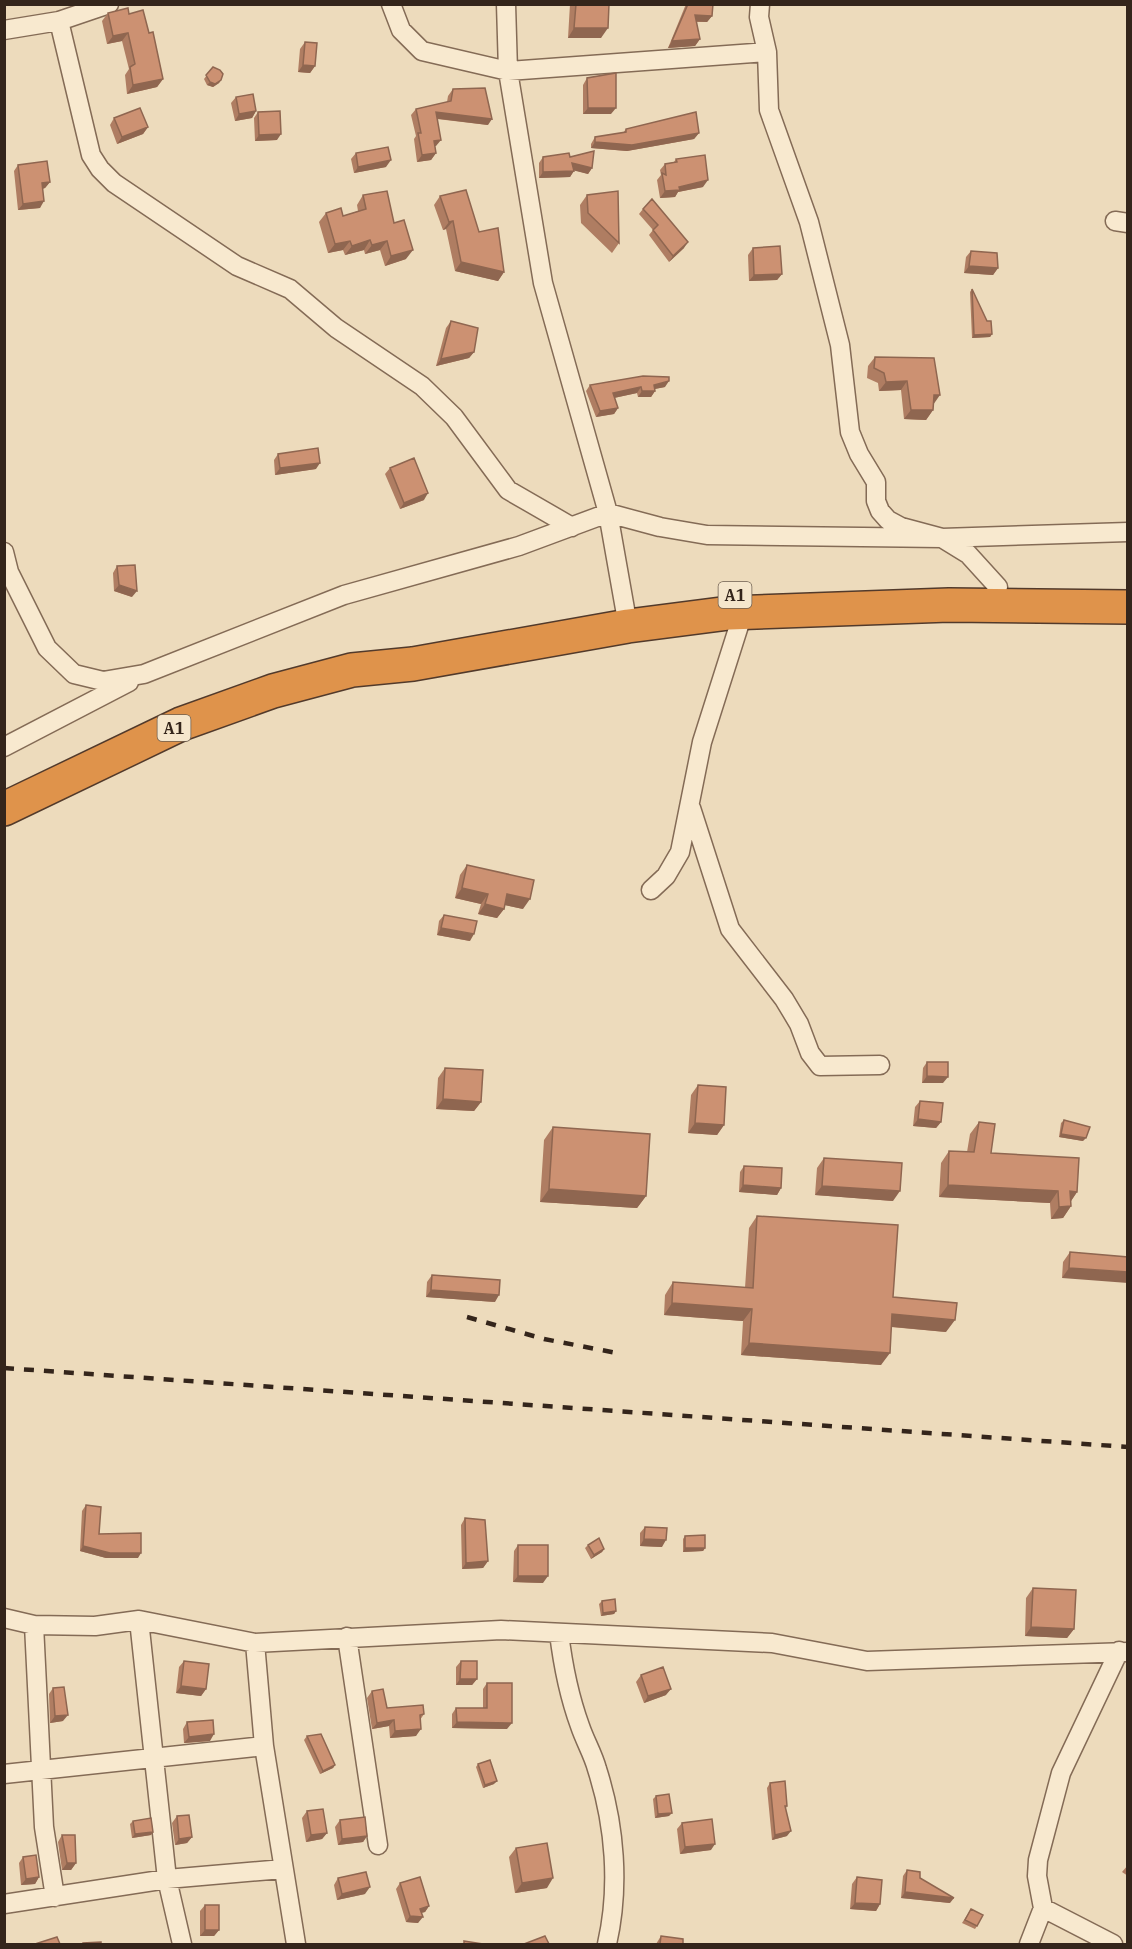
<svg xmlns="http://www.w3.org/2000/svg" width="1132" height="1949" font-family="'IBM Plex Serif',serif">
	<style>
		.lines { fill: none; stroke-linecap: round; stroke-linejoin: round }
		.street-casing { stroke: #846b56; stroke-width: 21 }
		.highway-casing { stroke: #523a2b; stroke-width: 36 }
		.street { stroke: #f8e9cf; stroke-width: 18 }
		.highway { stroke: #df934b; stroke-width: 33 }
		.rail { stroke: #34251b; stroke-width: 4.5; stroke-dasharray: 10 10; stroke-linecap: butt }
		.wall { fill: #af7d62 }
		.shaded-wall { fill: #8f6650 }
		.building { fill: #cc9172; stroke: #8f6650; stroke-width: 1.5 }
		.labels { text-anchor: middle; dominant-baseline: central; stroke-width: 4.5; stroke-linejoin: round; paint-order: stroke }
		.shield { fill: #f5e6cc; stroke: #6e5f50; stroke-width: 1.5 }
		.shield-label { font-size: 16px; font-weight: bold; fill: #34251b }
	</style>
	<rect width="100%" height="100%" fill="#eddbbc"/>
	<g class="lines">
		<defs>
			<path id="street" d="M391 4 401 30 422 51 508 71 543 283 608 513 628 626
				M506 4 508 71 767 52
				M760 4 759 17 767 52 769 110 809 222 840 345 850 432 859 454 876 482V501L880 511 888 520 901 527 942 538 968 554 998 587
				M59 21 91 155 100 169 114 183 237 266 290 289 336 328 422 386 454 417 508 490 572 527
				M4 30 59 21 109 4
				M1115 221 1128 223
				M4 552 9 572 47 648 74 674 103 681 144 674 344 595 519 546 608 513 660 527 707 535 942 538 1128 532
				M4 747 129 682
				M691 808 730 929 784 999 799 1024 810 1053 820 1066 880 1065
				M651 890 666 876 680 852 702 742 743 613
				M4 1618 34 1625 95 1626 139 1620 255 1643 501 1630 772 1643 867 1661 1128 1652
				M139 1620 167 1879 182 1944
				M34 1625 44 1827 55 1897
				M559 1633C563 1666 569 1696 580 1726 585 1741 593 1754 597 1769 615 1825 620 1887 607 1944
				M347 1637 378 1845
				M255 1643 264 1746 296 1944
				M4 1774 264 1746
				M4 1904 167 1879 283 1869
				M1043 1908 1113 1944
				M1029 1944 1043 1908 1037 1876 1038 1860 1061 1773 1119 1651"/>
			<path id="highway" d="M4 809 181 724 273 691 352 670 413 664 628 626 729 613 949 605 1128 607"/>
		</defs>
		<use href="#street" class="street-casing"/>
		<use href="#highway" class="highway-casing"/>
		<use href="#street" class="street"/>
		<use href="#highway" class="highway"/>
		<path class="rail" d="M467 1317 544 1339 622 1354
			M4 1368 1128 1447"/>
	</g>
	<path class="wall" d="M570 4H609L601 38H568Z
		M686 4H713L712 16 707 22H696L700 39 695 46 668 48Z
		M108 13 129 14 149 33 163 79 157 87 127 94 125 75 129 69 122 41 107 44 102 21Z
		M305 42 315 66 310 73 298 72 300 49Z
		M213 67 221 80 219 83 213 87 207 85 204 79Z
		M587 78 611 114H583V85Z
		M453 89 488 125 437 119 436 146H435L436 153 431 160 417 162 414 139 416 136 411 115 416 109 447 102 448 96Z
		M236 97 256 111 252 118 235 121 231 103Z
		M258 112 277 140 255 141 254 118Z
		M114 118 148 127 143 134 117 144 110 125Z
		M626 129 699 133 694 139 627 151 591 148V144L595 137 623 133Z
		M356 153 386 167 354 173 351 159Z
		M543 157H570L592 168 588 174 574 170 570 177 539 178V163Z
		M676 159 703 187 678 192 675 197 660 198 657 180 661 175 660 170 665 164 674 162Z
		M18 165 50 182 45 188 43 189 40 208 18 210 14 171Z
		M363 195 394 223 406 259 385 266 380 250 365 254 364 250 345 255 343 250 328 253 319 222 326 213 343 216 358 211 357 205Z
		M587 195 619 243 612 253 581 223 580 205Z
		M440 196 479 232 504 272 498 281 455 271 446 229 443 230 434 205Z
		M643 209 684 248 669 262 649 235 653 230 639 214Z
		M753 248 782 274 777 280 749 281 748 255Z
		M971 251 998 268 993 275 964 273 966 257Z
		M972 289 992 334 990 337 972 338 970 292Z
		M451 321 474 352 469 358 436 366 446 328Z
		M875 357 934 358 933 410 926 420 904 419 901 390 879 391 878 383 867 378 868 366Z
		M590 385 665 387 654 389 655 391 651 397H638L637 393 614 398 618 408 614 414 596 417 586 391Z
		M278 454 316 469 275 475 274 460Z
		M390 468 424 500 400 509 385 474Z
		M117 566 132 597 114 591 113 573Z
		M467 865 523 909 505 905 504 909 497 918 478 914 481 904 455 898 460 875Z
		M444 915 470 941 437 935 439 921Z
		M927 1062 943 1083H922L923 1068Z
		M445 1068 481 1102 474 1111 436 1109 438 1078Z
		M698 1085 724 1125 717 1135 688 1133 691 1095Z
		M920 1101 941 1122 936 1128 913 1126 915 1107Z
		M1064 1120 1083 1141 1059 1137 1061 1123Z
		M979 1122 991 1153 1077 1192 1071 1201V1206L1063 1218 1051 1219 1050 1203 939 1197 941 1163 949 1151 967 1152 970 1134Z
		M553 1127 646 1196 637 1208 540 1202 544 1140Z
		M824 1158 893 1201 815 1195 817 1168Z
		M744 1166 781 1188 777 1195 739 1192 740 1172Z
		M757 1216 893 1297 946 1332 891 1327 881 1365 741 1355 743 1321 664 1315 665 1295 673 1282 745 1288 749 1228Z
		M1070 1252 1128 1257 1062 1278 1063 1262Z
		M432 1275 495 1302 426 1297 427 1282Z
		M86 1505 99 1534 138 1558H106L80 1551 82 1511Z
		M465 1518 488 1561 483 1568 462 1569 461 1525Z
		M645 1527 662 1547 640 1546V1533Z
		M685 1536 705 1548 703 1551 683 1552V1539Z
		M518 1545 543 1583 513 1582 514 1551Z
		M588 1545 604 1549 602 1552 591 1559 585 1548Z
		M1033 1588 1074 1629 1067 1638 1025 1636 1026 1598Z
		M602 1601 616 1611 614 1614 601 1616 599 1604Z
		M184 1661 206 1689 201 1696 176 1693 179 1667Z
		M461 1661 477 1679 472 1685H456V1667Z
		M641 1675 666 1695 644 1703 636 1682Z
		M487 1683 507 1729 452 1728V1714L456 1708H483V1689Z
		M53 1688 63 1721 50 1723 49 1694Z
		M372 1691 387 1708 424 1714 420 1720 416 1736 390 1738 389 1726 372 1729 367 1698Z
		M187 1722 210 1741 184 1743 183 1729Z
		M307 1736 335 1765 333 1768 320 1774 304 1740Z
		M478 1764 494 1784 483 1788 476 1767Z
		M770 1783 787 1806 786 1808 787 1836 772 1840 767 1788Z
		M656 1796 669 1816 655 1818 653 1799Z
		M307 1811 327 1833 322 1839 306 1842 302 1818Z
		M177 1816 192 1837 187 1843 175 1845 172 1823Z
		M340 1820 367 1836 363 1842 338 1845 335 1827Z
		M133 1821 153 1832 151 1835 132 1838 130 1824Z
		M682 1823 711 1850 680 1854 677 1829Z
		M62 1835 76 1863 71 1870H62L58 1842Z
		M516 1848 547 1888 515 1893 509 1857Z
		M23 1857 39 1877 35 1884 21 1885 19 1863Z
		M1128 1865V1876L1122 1872Z
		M907 1870 920 1878 950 1903 901 1898 903 1876Z
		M857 1877 880 1904 876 1911 850 1909 852 1884Z
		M338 1878 365 1894 337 1900 334 1885Z
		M400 1883 429 1906 425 1912 421 1913 418 1923 406 1922 396 1889Z
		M205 1905 219 1930 214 1936H200V1911Z
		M971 1909 977 1926 975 1929 962 1923Z
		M661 1936 683 1944H656Z"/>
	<path class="shaded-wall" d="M695 15 712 16 707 22 690 21Z
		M574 28H608L601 38H568Z
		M128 33 122 41 107 44 113 36Z
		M700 39 695 46 668 48 672 41Z
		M303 65 315 66 310 73 298 72Z
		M163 79 157 87 127 94 133 85Z
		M221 80 219 83 213 87 207 85 210 82Z
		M588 108H616L611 114H583Z
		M256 111 252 118 235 121 239 114Z
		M436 112 492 119 488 125 432 118Z
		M148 127 143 134 117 144 122 137Z
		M699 133 694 139 627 151 591 148 595 142Z
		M281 134 277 140 255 141 259 135Z
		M441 140 436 146 430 147 434 141Z
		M436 153 431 160 417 162 422 155Z
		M391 160 386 167 354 173 358 167Z
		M572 163 592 168 588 174 568 169Z
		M574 171 570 177 539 178 543 172Z
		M708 180 703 187 678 192 675 197 660 198 665 191 679 187Z
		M50 182 45 188 37 189 42 183Z
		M44 201 40 208 18 210 23 204Z
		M453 221 446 229 443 230 449 222Z
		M370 240 364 250 345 255 352 246Z
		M350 241 343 250 328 253 335 244Z
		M387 241 380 250 365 254 372 245Z
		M688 242 684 248 669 262 673 256Z
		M413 250 406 259 385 266 391 256Z
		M461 262 504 272 498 281 455 271Z
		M969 266 998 268 993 275 964 273Z
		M782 274 777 280 749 281 754 275Z
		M992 334 990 337 972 338 974 335Z
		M474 352 469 358 436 366 441 359Z
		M669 381 665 387 650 390 654 385Z
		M907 381 901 390 879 391 886 382Z
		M641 387 637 393 609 399 613 393Z
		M642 391H655L651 397H638Z
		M934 395H940L933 405Z
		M618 408 614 414 596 417 600 411Z
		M911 410H933L926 420 904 419Z
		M320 463 316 469 275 475 280 468Z
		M428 493 424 500 400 509 404 503Z
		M119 585 137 591 132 597 114 591Z
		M462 888 488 894 481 904 455 898Z
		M507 894 530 899 523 909 500 904Z
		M485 904 504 909 497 918 478 914Z
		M441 928 474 934 470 941 437 935Z
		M927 1076 948 1077 943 1083H922Z
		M443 1099 481 1102 474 1111 436 1109Z
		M918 1119 941 1122 936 1128 913 1126Z
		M695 1123 724 1125 717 1135 688 1133Z
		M1061 1134 1086 1138 1083 1141 1059 1137Z
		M743 1185 781 1188 777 1195 739 1192Z
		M948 1185 1058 1191 1050 1203 939 1197Z
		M822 1186 900 1191 893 1201 815 1195Z
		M549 1189 646 1196 637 1208 540 1202Z
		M1070 1191 1077 1192 1069 1204Z
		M1071 1206 1063 1218 1051 1219 1059 1207Z
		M1069 1268 1128 1272V1283L1062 1278Z
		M431 1290 499 1295 495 1302 426 1297Z
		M672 1303 752 1309 743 1321 664 1315Z
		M892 1314 955 1320 946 1332 883 1326Z
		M749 1343 890 1353 881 1365 741 1355Z
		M644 1539 666 1540 662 1547 640 1546Z
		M83 1546 141 1553 138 1558H106L80 1551Z
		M685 1548H705L703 1551 683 1552Z
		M604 1549 602 1552 591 1559 594 1555Z
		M488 1561 483 1568 462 1569 466 1563Z
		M518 1576H548L543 1583 513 1582Z
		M616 1611 614 1614 601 1616 603 1613Z
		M1031 1627 1074 1629 1067 1638 1025 1636Z
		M460 1679H477L472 1685H456Z
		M181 1686 206 1689 201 1696 176 1693Z
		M671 1689 666 1695 644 1703 648 1696Z
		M68 1715 63 1721 50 1723 55 1716Z
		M394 1720 389 1726 372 1729 377 1723Z
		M457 1722 512 1723 507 1729 452 1728Z
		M421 1729 416 1736 390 1738 395 1731Z
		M214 1734 210 1741 184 1743 189 1737Z
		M335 1765 333 1768 320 1774 323 1771Z
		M497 1781 494 1784 483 1788 485 1785Z
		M672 1813 669 1816 655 1818 658 1814Z
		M791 1831 787 1836 772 1840 775 1835Z
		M153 1832 151 1835 132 1838 135 1834Z
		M327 1833 322 1839 306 1842 311 1835Z
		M367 1836 363 1842 338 1845 342 1839Z
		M192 1837 187 1843 175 1845 179 1839Z
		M715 1844 711 1850 680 1854 685 1847Z
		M67 1863H76L71 1870H62Z
		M39 1877 35 1884 21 1885 26 1879Z
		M553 1878 547 1888 515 1893 522 1883Z
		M370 1887 365 1894 337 1900 342 1894Z
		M905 1892 954 1898 950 1903 901 1898Z
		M855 1903 880 1904 876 1911 850 1909Z
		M429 1906 425 1912 416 1914 420 1909Z
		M410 1916 423 1917 418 1923 406 1922Z
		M205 1930H219L214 1936H200Z"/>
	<path class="building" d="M576 4H609L608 28H574Z
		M688 4H713L712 16 695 15 700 39 672 41Z
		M128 8 129 14 143 10 149 33 153 32 163 79 133 85 130 67 135 64 128 33 113 36 108 13Z
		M305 42 317 43 315 66 303 65Z
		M213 67 220 70 223 74 221 80 215 84 210 82 206 75Z
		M616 73V108H588L587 78Z
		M485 88 492 119 436 112 441 140 434 141 436 153 422 155 418 133H421L416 109 451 101 453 89Z
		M253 94 256 111 239 114 236 97Z
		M140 108 148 127 122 137 114 118Z
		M280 111 281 134 259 135 258 112Z
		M696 112 699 133 632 145 595 142V137L626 132V129Z
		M388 147 391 160 358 167 356 153Z
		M594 151 592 168 572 163 574 171 543 172V157L569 153 570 157Z
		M705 155 708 180 679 187 680 190 665 191 662 173 666 175 665 164 677 162 676 159Z
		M47 161 50 182 42 183 44 201 23 204 18 165Z
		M466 190 479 232 498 228 504 272 461 262 453 221 449 222 440 196Z
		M387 191 394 223 404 220 413 250 391 256 387 241 372 245 370 240 352 246 350 241 335 244 326 213 341 208 343 216 366 209 363 195Z
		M618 191 619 243 588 213 587 195Z
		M652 199 688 242 673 256 653 230 658 225 643 209Z
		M780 246 782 274 754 275 753 248Z
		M971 251 997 253 998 268 969 266Z
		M972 289 987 321H991L992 334 974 335Z
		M451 321 478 328 474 352 441 359Z
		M875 357 934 358 940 395H934L933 410H911L907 381 886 382 884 373 874 368Z
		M643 376 669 377V381L654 385 655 391H642L641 387 613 393 618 408 600 411 590 385Z
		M318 448 320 463 280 468 278 454Z
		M414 458 428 493 404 503 390 468Z
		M135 565 137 591 119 585 117 566Z
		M467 865 534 880 530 899 507 894 504 909 485 904 488 894 462 888Z
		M444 915 477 921 474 934 441 928Z
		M927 1062H948V1077L927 1076Z
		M445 1068 483 1070 481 1102 443 1099Z
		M698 1085 726 1087 724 1125 695 1123Z
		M920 1101 943 1103 941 1122 918 1119Z
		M1064 1120 1090 1127 1086 1138 1061 1134Z
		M979 1122 995 1124 991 1153 1079 1158 1077 1192 1070 1191 1071 1206 1059 1207 1058 1191 948 1185 949 1151 974 1152Z
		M553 1127 650 1134 646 1196 549 1189Z
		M824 1158 902 1163 900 1191 822 1186Z
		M744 1166 782 1168 781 1188 743 1185Z
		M757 1216 898 1225 893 1297 957 1303 955 1320 892 1314 890 1353 749 1343 752 1309 672 1303 673 1282 753 1288Z
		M1070 1252 1128 1257V1272L1069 1268Z
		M432 1275 500 1280 499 1295 431 1290Z
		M86 1505 101 1507 99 1534 141 1533V1553H110L83 1546Z
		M465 1518 485 1520 488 1561 466 1563Z
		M645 1527 667 1528 666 1540 644 1539Z
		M705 1535V1548H685V1536Z
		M599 1538 604 1549 594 1555 588 1545Z
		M518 1545H548V1576H518Z
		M1033 1588 1076 1590 1074 1629 1031 1627Z
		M615 1599 616 1611 603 1613 602 1601Z
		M184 1661 209 1664 206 1689 181 1686Z
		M461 1661H477V1679H460Z
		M663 1667 671 1689 648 1696 641 1675Z
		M487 1683H512V1723L457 1722 456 1708H487Z
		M64 1687 68 1715 55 1716 53 1688Z
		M383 1689 387 1708 423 1705 424 1714 420 1715 421 1729 395 1731 394 1720 377 1723 372 1691Z
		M213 1720 214 1734 189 1737 187 1722Z
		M321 1734 335 1765 323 1771 307 1736Z
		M490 1760 497 1781 485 1785 478 1764Z
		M785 1781 787 1806H785L791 1831 775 1835 770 1783Z
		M669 1794 672 1813 658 1814 656 1796Z
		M323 1809 327 1833 311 1835 307 1811Z
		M189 1815 192 1837 179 1839 177 1816Z
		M365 1817 367 1836 342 1839 340 1820Z
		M151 1818 153 1832 135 1834 133 1821Z
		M712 1819 715 1844 685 1847 682 1823Z
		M62 1835H75L76 1863H67Z
		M547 1843 553 1878 522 1883 516 1848Z
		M36 1855 39 1877 26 1879 23 1857Z
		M907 1870 920 1872V1878L954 1898 905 1892Z
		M366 1872 370 1887 342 1894 338 1878Z
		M420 1877 429 1906 420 1909 423 1917 410 1916 400 1883Z
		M857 1877 882 1880 880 1904 855 1903Z
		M205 1905H219V1930H205Z
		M971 1909 983 1915 977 1926 965 1920Z
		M545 1936 549 1944H524Z
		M661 1936 683 1939V1944H660Z
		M57 1937 60 1944H35Z
		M464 1941 483 1944H464Z
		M101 1942V1944H83V1943Z"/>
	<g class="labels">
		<g class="shield">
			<rect x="718.5" y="582" width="33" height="26" rx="4.5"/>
			<rect x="157.5" y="715" width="33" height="26" rx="4.5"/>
		</g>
		<g class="shield-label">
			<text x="735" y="595">A1</text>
			<text x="174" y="728">A1</text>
		</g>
	</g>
	<rect width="1132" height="1949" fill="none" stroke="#34251b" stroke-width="12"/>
</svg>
